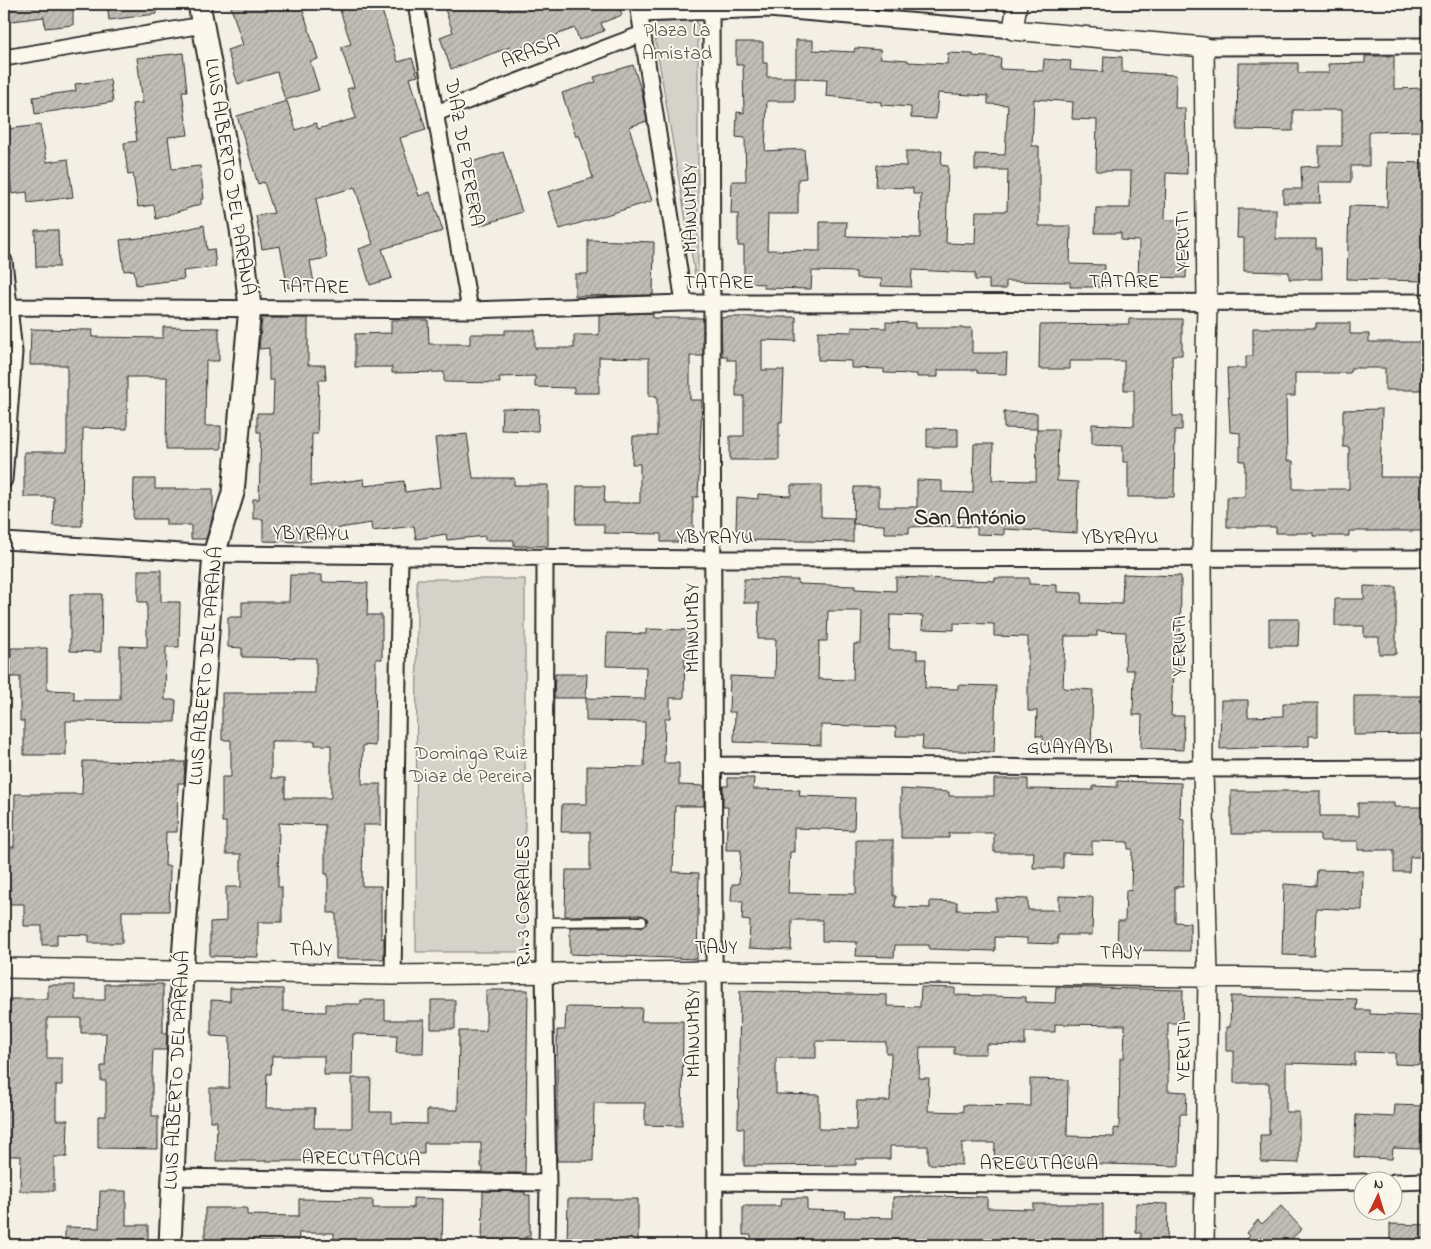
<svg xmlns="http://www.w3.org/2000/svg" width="1431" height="1249" font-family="'Indie Flower',sans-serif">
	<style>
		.green { fill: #d5d2c9; stroke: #807e7a }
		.building { fill: url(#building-hatch); stroke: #2b2b2b; fill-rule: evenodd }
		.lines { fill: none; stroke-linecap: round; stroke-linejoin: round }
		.service-casing { stroke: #2b2b2b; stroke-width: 11 }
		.minor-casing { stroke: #2b2b2b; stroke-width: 19 }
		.tertiary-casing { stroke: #2b2b2b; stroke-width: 22 }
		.secondary-casing { stroke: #2b2b2b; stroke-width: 25 }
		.service { stroke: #fbf7ec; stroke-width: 8 }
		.minor { stroke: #fbf7ec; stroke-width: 15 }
		.tertiary { stroke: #fbf7ec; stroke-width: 19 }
		.secondary { stroke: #fbf7ec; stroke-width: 21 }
		.labels { text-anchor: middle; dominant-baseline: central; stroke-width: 4; stroke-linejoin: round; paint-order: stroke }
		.park-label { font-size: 20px; fill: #565552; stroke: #fbf7ec }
		.street-label { font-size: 20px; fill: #2b2b2b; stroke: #fbf7ec }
		.quarter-label { font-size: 22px; font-weight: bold; fill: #2b2b2b; stroke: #fbf7ec }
	</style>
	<defs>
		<pattern id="building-hatch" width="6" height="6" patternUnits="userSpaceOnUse" patternTransform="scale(1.25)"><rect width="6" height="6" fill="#c0beb6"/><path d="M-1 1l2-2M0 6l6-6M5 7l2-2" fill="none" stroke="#a5a39d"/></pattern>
	</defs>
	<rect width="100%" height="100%" fill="#f3efe4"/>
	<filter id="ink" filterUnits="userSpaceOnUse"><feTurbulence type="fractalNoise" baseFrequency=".02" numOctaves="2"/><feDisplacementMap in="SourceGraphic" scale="10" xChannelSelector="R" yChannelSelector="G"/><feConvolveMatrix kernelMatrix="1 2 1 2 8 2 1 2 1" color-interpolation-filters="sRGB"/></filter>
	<g filter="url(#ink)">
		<path class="green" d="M694 20 698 24V272L695 275 653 26 655 23Z
			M417 579H525V952H416Z"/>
		<path class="building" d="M4 4H73V25L45 28 44 17 4 22Z
			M107 4H156V14L109 20Z
			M230 4H301L318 59 310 61 319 90 285 100 277 72 238 84 227 50 243 45Z
			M338 4H380L398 62 412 58 418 76 410 78 426 130 400 138 419 196 430 192 443 231 382 249 392 278 370 285 359 249 373 244 355 187 316 199 327 258 310 261 314 283 288 288 280 246 262 249 256 216 274 213 264 182 258 184 237 116 287 101 296 130 316 123 318 129 356 118 347 89 354 87 341 47 351 44Z
			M443 4H618L622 15 601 23 604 31 579 40 575 28 512 51 510 47 451 69 440 37 453 32Z
			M796 40H813V50L854 52 855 48 881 50 880 58 908 60V62L947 64 948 53 973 54V56L1001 58 1000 69 1043 71 1044 59 1071 61 1070 70 1103 72 1104 56 1122 57V72L1176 75 1175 108H1185L1187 174 1166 173 1165 220H1180L1179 248H1187L1186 278 1155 277V285H1138L1139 241 1121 240V233H1095L1096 208H1130L1131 171H1096L1097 120 1072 119 1073 102 1034 99 1032 146H1039V226H1071L1070 264 1105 265 1104 287H1070V282L1006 281V289H989V280H975V273L912 270 911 287 881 286 882 279 856 278V272L812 271 811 289 764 288V284L744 283V246H738V214H731L732 181H746L745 138 736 137 737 112 744 113 743 65H736V42H763V63H767V77H795V101H767L765 151 804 149 806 178 798 179V214H768L767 250 820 251V222H847L846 236 920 238 921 194H913V188L876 187 877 165 906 166V151H942L941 165 948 166 946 243 975 244 976 211H1007L1008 170H975V154L1005 155 1008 105 988 104V96L938 93 936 119 911 118V107L881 105V102L826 96 827 79 796 78Z
			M183 53 187 91H182L188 135 168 137 172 169 200 166 204 199H201V204L156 219 154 205 138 207 133 174 128 175 124 143 137 141 132 104 143 103 137 58Z
			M1365 56H1394V89L1422 88V131L1369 132V166H1351V182H1319L1320 203H1283V189H1302L1301 167 1319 166V146H1342V110H1293V131L1237 130 1238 63H1298V73H1329L1328 64 1365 63Z
			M633 65 642 93 647 121 629 127 652 201 560 229 548 192 593 178 579 135 576 137 562 93 596 82 594 77Z
			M110 80 113 102 35 114 33 97 76 91 75 84Z
			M40 125 47 162 68 159 73 197 28 203 27 192 12 194 7 156 11 155 7 129Z
			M503 152 522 212 479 226 469 195 478 192 469 163Z
			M1388 162 1423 163V185H1427V231H1422L1421 281 1347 279 1349 206 1387 207Z
			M1238 209H1276V239H1316V248H1321L1322 279H1289V272L1244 271V238H1237Z
			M204 225 207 250 214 249 216 267 183 271 184 279 136 285 134 270 124 271 120 240 158 236Z
			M35 230H58L59 267H36Z
			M588 240 654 242 653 295 575 296V274H588Z
			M653 313V318H703V356H690V400H702L698 497H693V542H661V534L604 533V524H576L577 486H605L604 503H640V464H632L633 436H657V396H649V358L599 357V393H574V388L535 387V376L499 377 500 383 444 382V372L392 373V367H355V334L391 333V320H428L429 344H470V334H505V330H535V348H574V335H599V315Z
			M728 317H796V341L762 340V370H784L782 422H779V460H730V436H744V396H736V360H727V356H722L721 318Z
			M262 318H308V365H325L326 380H319L317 434H312L311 486 364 479 365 486 404 481 405 492 441 487 435 438 467 434 473 478H514V485H548V546H514V540H485V536L447 540 446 534 416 539 414 526 372 531 371 523 339 528 340 536 300 542 263 541V519H253V499H259L261 432H257V413H273L274 380H269V348L259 349Z
			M1129 319H1182V355H1172L1173 416H1182V430H1175L1174 497H1128V462H1123V445L1092 444V424L1134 426V390H1124V361H1070V369H1039L1040 325 1129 324Z
			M886 322 915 323V328H972V353H1007L1006 374 977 373V370H938V377H917V374L884 373V369L851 368V361L818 360V331L852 332V327L886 328Z
			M1316 323H1350V334H1369V342H1422V390H1385V368H1351L1350 373H1295V396H1286L1287 461H1293V489H1349V447H1343V410L1382 409 1380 477H1422L1423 486H1427V519H1423V531H1349V536H1313V533H1276V527H1227V497H1245V461H1240V433L1230 432 1227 368H1246V356H1253V328H1316Z
			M163 327 219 328V361H206L205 426H221V449H166L167 377H127V429L83 428 82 526H53L54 497H24V452H67V365H30L31 329 93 330 92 337 163 338Z
			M502 408 539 409 538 431 501 430Z
			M1004 412 1037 413V429L1004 428Z
			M927 428 958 429V447H927Z
			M1037 429H1058L1057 481 1078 482 1077 533 1004 529V535L977 534V527L941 526 909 527V533H884V525L853 524 854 487H879V507H917V480L942 481V492L973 493 974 444H993L992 480 1036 481Z
			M134 479H155V489H213V515L206 539H191V525H166V519H133Z
			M791 485H821V517L853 518V542L747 540 736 529 737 497 758 499V494L791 496Z
			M138 570H161V602H180L179 647H166L165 700H176L175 722 66 721V755H24V721H20V677H11V648H47V690L74 691V700H120V646L147 647V602H138Z
			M1123 574 1181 576 1180 672 1173 671 1171 716H1184L1183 750 1141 748 1142 715H1133L1134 670H1125L1126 632 1097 631V636H1065L1063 688 1093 690 1091 746 1043 744V736H1036L1037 711H1028V637L994 636V624L954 623V630L922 629 923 616 890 615 889 650H917V659H926L925 688 958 689V685L996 686 994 752 922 750 923 736H896V727L821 725V745L734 742 735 712H729L730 676 775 678 776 639H758L759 603H744V579L798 580V584L855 586V589L896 591V577L995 581V578H1029V584L1057 585V592L1082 593 1081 603 1122 604ZM828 611H862L861 644H854L853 680 818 679 819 641H827Z
			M290 575H322V582L368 583 367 615H382V659H376L375 746 363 745 362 784H381V825H363L362 886H381V938H384V959H336V913H328V874H325V825L279 823 278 887H282V922H258V957L210 956V922L226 921V887H241V854H226V822H222V777H231V740H222V693H316V658L242 657V648L228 647V617H242V602H289ZM271 741H315V745H331V798H285V778H271Z
			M1364 586 1396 587V654H1379V637H1364V626H1335V599H1364Z
			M70 594H102L101 652 70 651Z
			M1269 619H1299L1298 646H1269Z
			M646 629 690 630V654H685L684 698H670V718H665L664 763H679V785L704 786V806H675L673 872 699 873 697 959 570 954V927H642L648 921 647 918 642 915 565 916 566 870H590V832H561L562 804H587V766L644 767 645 722 586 721V698L645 699 646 667 606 666 607 633 646 634Z
			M555 674H587L586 698H554Z
			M1354 696H1427V734L1354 735Z
			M1221 700H1248V717L1283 716V703H1318V736H1309V746L1220 749Z
			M83 761 185 762 184 783H178L177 832H166L165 866H170L169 911H122V943H89V935L57 934V945H42V926H24V904H4V847H14L15 794H82Z
			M728 778H754L753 789 800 790 799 796 855 798 854 830 794 828V852H790L788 893 856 894V840H893V896H896L895 907 930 908V901L957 902V910L996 911V898L1028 899V910H1059V896L1093 897 1092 935H1058V944L1027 943V938L995 937V951L929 949V945H895L894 957 856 956 857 942 822 941V920H792L791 950 749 948 750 921 742 920 743 901H731L732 884H739L741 850H726L728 807H723V786H728Z
			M994 779H1028V789L1093 790V786L1117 787V781L1181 783 1180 818 1184 819 1183 887H1175V922L1190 923V951L1117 950 1118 921H1125L1126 890 1131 891 1132 849H1128V842L1092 841V854L1063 853V868H1033L1034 852H994V833H949V838H901V789L949 792V796H994Z
			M1231 791H1320V816H1358V803H1394V807H1427V857H1410L1409 872H1394V850H1358V841H1320V834H1231Z
			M1317 870 1363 871 1362 910 1316 908 1314 956 1282 955 1284 884 1316 886Z
			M105 984H163V1033H167L166 1050H153L152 1073V1116H158V1149L98 1148V1116H106V1081H101V1066H105L106 1033H81V1018H47V1058H62V1085H56V1120H68L67 1157H54V1191H20L21 1156H4V999H48V985H75V1000H105Z
			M921 987 955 988V995L1026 997V1002L1055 1003 1056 987 1183 990 1182 1023H1168V1091L1187 1092 1186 1114H1180L1179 1166 1067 1163V1157L1029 1156V1162H994L995 1143H962V1165L928 1164V1146H890V1159H856V1165L744 1166V1128H738L740 991 887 995V1006L920 1007ZM1055 1024 1125 1025 1124 1058H1120L1119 1129 1114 1128V1137L1067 1136 1068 1080 1030 1079V1106L963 1105V1112L928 1111 929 1078H919L920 1047H954V1054H986V1044L1025 1045V1032H1055ZM816 1041 886 1042V1053H891L890 1101H857L856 1130 819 1129V1095L776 1094V1058H816Z
			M230 988 283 989V1011L326 1012V1004H361V1000H385V1020H424L423 1053H396L397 1035 353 1034 352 1075H324V1056H272L271 1074H267L266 1108H315L314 1128H352V1078H371L370 1112H392V1123L427 1124V1110H458L459 1031H486V990H528L525 1173H483V1167H481V1143H424V1154L314 1153V1161H216L217 1121H210V1088H229L230 1037 211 1036V1000L230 1001Z
			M1231 996 1357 999 1356 1010H1370V1014L1422 1016 1420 1065 1395 1064V1053L1355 1052V1065L1286 1063V1112H1299V1163L1261 1162 1260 1135H1269V1083H1234V1051H1226V1027H1230Z
			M431 1000H455V1029H431Z
			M566 1007 642 1008 641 1021H683L682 1126 645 1125V1103H594L593 1161H557V1030H565Z
			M1395 1105 1422 1106 1420 1149 1393 1148 1392 1159 1354 1157 1356 1115 1394 1117Z
			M100 1191H126V1225H148V1245H65V1227L99 1228Z
			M483 1191 525 1192V1195H530V1237H525V1245H482Z
			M921 1196 987 1197V1208L1033 1209V1204H1103V1245H953V1241L892 1240V1245H751V1235H743V1206H780L781 1198H807V1210L845 1211 844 1217 893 1218V1197Z
			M413 1198 443 1199 442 1245H334V1233H299L298 1245H272V1242H205V1208H247V1215L299 1216V1199L373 1200V1208H413Z
			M568 1199H638V1245H567Z
			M1136 1203 1168 1204 1167 1245H1141V1233H1136Z
			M1281 1206 1302 1229 1285 1245H1241L1250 1236 1247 1233 1258 1220 1262 1224Z
			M1390 1224 1426 1225 1425 1245H1390Z"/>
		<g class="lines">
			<defs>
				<path id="service" d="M544 922 642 921"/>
				<path id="minor" d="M416 4 470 310
					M638 4 684 303
					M711 10 715 1245
					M640 14 768 9 1013 30
					M1204 47 1427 46
					M4 58 203 25
					M436 113 642 34
					M4 261 14 352 4 480
					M11 307 470 310 684 303 1427 302
					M4 541 214 554 713 559 1427 558
					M545 557 544 972 548 1183 547 1245
					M713 765 1203 769 1427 768
					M393 975 400 556
					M173 1177 548 1183
					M715 1182 1206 1185 1364 1182
					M1394 1182 1427 1181"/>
				<path id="tertiary" d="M1017 4 1013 30 1204 47 1207 302 1202 557 1203 769 1208 977 1204 1245
					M4 968 393 975 714 971 1427 980"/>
				<path id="secondary" d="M170 1245 182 971 214 554 233 493 250 307 241 229 199 4"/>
			</defs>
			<use href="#service" class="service-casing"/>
			<use href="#minor" class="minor-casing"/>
			<use href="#tertiary" class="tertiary-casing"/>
			<use href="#secondary" class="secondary-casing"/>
			<use href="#service" class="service"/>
			<use href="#minor" class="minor"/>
			<use href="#tertiary" class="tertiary"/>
			<use href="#secondary" class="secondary"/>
		</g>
	</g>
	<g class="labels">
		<g class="park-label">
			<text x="677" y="31">Plaza La<tspan x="677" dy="23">Amistad</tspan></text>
			<text x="471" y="754">Dominga Ruiz<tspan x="471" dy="23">Diaz de Pereira</tspan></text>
		</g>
		<g class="street-label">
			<text transform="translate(531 53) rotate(-21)">ARASA</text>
			<text transform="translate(463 153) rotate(80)">DIAZ DE PERERA</text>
			<text transform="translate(229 177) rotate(81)">LUIS ALBERTO DEL PARANÁ</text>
			<text transform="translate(691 208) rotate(-90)">MAINUMBY</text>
			<text transform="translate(1184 241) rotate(-91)">YERUTI</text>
			<text x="1124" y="282">TATARE</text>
			<text x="719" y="283">TATARE</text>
			<text transform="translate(314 288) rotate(1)">TATARE</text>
			<text transform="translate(311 535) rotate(1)">YBYRAYU</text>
			<text x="715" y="538">YBYRAYU</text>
			<text x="1120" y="538">YBYRAYU</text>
			<text transform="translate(693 628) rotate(-90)">MAINUMBY</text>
			<text transform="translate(1180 646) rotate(-90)">YERUTI</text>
			<text transform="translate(207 666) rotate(-85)">LUIS ALBERTO DEL PARANÁ</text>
			<text x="1070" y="748">GUAYAYBI</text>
			<text transform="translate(524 901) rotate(-90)">R.I. 3 CORRALES</text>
			<text x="716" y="948">TAJY</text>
			<text transform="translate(311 951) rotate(1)">TAJY</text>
			<text transform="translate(1121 954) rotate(1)">TAJY</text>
			<text transform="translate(694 1033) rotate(-90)">MAINUMBY</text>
			<text transform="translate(1185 1051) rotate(-89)">YERUTI</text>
			<text transform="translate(178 1070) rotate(-87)">LUIS ALBERTO DEL PARANÁ</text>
			<text transform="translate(361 1160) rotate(1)">ARECUTACUA</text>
			<text x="1039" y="1164">ARECUTACUA</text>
		</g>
		<g class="quarter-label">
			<text x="970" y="519">San António</text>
		</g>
	</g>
	<rect width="1431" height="1249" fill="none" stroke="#fbf7ec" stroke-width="20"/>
	<rect x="10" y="10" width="1411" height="1229" fill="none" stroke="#2b2b2b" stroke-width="2" filter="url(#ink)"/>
	<g transform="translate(1378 1196) rotate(4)"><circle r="24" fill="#fbf7ec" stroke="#a8a59f"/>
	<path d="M0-4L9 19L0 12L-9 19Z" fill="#c8321e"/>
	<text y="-8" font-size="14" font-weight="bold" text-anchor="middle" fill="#2b2b2b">N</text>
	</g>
</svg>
